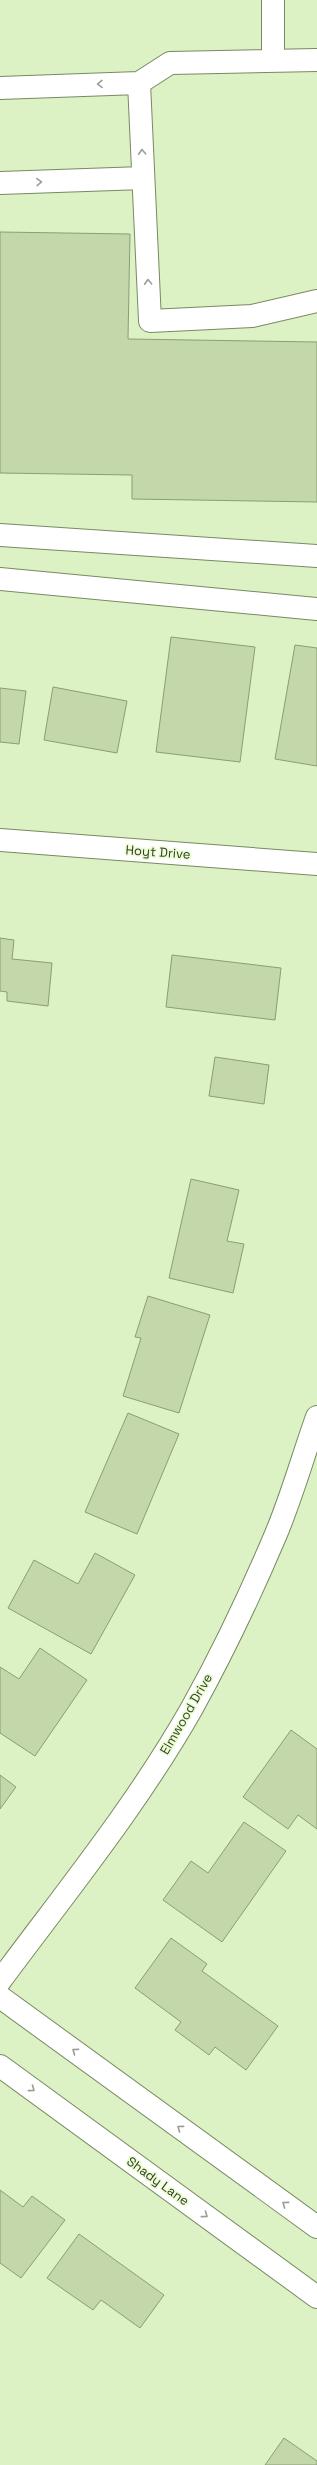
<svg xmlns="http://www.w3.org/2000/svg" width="317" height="2465" font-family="'Space Grotesk',sans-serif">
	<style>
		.building { fill: #c3d7ab; stroke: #8b9d74 }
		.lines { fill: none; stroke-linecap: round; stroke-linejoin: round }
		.minor-casing { stroke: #788a61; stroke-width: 24 }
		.minor { stroke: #fff; stroke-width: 22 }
		.oneway { stroke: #9a9e95 }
		.labels { text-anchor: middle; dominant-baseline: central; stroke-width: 3.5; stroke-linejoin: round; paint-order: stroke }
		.street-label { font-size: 13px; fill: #353c2b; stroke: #eafed1 }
	</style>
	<rect width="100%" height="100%" fill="#dcf1c4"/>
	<path class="building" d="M0 232 130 234 128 339 317 342V502L132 499V475L0 473Z
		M171 637 255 647 240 762 156 752Z
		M295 645 317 648V766L275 759Z
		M53 687 127 701 117 753 44 740Z
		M0 688 26 691 19 744 0 742Z
		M0 938 14 940 12 959 52 963 48 1006 7 1001V992L0 991Z
		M172 955 281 968 275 1020 166 1007Z
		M215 1057 269 1065 264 1104 209 1096Z
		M191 1179 239 1190 227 1241 244 1244 233 1293 169 1278Z
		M148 1296 210 1315 179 1413 123 1396 141 1338 135 1337Z
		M128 1413 179 1434 137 1534 85 1512Z
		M95 1553 135 1575 91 1654 8 1608 34 1560 78 1584Z
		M40 1648 87 1680 35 1756 0 1733V1667L19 1679Z
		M291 1730 317 1749V1829L298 1815 288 1829 243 1797Z
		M0 1775 16 1787 0 1809Z
		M244 1822 286 1851 222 1942 163 1900 191 1861 208 1873Z
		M171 1938 207 1964 202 1971 278 2026 246 2070 215 2047 209 2055 175 2030 181 2022 135 1988Z
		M0 2190 23 2207 32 2196 65 2220 21 2278 0 2263Z
		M79 2234 164 2295 140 2328 101 2300 93 2310 47 2278Z
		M284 2438 317 2461V2465H265Z"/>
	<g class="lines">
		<defs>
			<path id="minor" d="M273 0V61
				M139 83 150 321 252 316 317 301
				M0 88 139 83 170 63 317 60
				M0 183 143 178
				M0 535 317 556
				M0 579 317 609
				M0 840 317 864
				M0 1981C66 1892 137 1805 192 1708 223 1652 251 1593 276 1534 292 1496 303 1456 317 1417
				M0 1997 317 2227
				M0 2066 317 2297"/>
		</defs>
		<use href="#minor" class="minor-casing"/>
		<use href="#minor" class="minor"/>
	</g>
	<defs><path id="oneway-chevron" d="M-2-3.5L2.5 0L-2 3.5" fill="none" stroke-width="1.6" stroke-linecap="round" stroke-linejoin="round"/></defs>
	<g class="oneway">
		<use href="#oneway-chevron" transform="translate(100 84) rotate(178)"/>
		<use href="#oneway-chevron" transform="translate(142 152) rotate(-93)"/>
		<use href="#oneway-chevron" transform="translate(39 182) rotate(-2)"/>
		<use href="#oneway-chevron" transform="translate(148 282) rotate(-93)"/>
		<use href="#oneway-chevron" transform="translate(75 2051) rotate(-144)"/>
		<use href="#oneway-chevron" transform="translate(32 2089) rotate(36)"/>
		<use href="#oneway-chevron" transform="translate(180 2128) rotate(-144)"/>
		<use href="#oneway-chevron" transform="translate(285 2204) rotate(-144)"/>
		<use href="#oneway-chevron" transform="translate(205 2215) rotate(36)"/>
	</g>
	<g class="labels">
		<g class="street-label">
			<text transform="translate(158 852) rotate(4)">Hoyt Drive</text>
			<text transform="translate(186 1714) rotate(-60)">Elmwood Drive</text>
			<text transform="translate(158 2181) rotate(36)">Shady Lane</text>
		</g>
	</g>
</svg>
